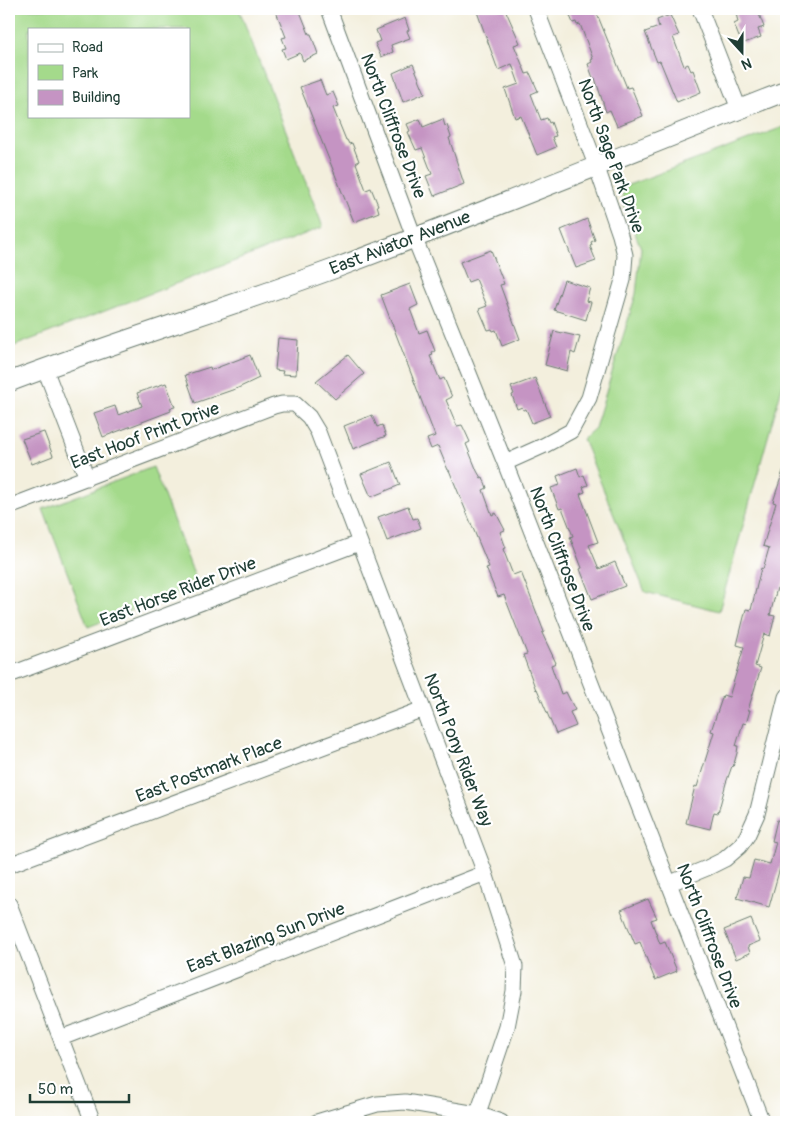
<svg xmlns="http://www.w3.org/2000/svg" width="795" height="1131" font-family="Pangolin,sans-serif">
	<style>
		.green { fill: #a4da8b; stroke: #628c60; fill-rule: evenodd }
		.building { fill: #c594c3 }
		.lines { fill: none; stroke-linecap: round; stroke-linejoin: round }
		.minor-casing { stroke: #697b6f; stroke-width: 17 }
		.tertiary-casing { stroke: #697b6f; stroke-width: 21 }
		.minor { stroke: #fff; stroke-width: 15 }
		.tertiary { stroke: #fff; stroke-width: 19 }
		.labels { text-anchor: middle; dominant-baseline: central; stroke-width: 4.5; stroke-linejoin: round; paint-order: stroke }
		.street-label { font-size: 18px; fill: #1f3d34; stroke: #fff }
	</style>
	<rect width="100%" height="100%" fill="#fff"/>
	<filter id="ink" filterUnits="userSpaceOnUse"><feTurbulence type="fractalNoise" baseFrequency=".02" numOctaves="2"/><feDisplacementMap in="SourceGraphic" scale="10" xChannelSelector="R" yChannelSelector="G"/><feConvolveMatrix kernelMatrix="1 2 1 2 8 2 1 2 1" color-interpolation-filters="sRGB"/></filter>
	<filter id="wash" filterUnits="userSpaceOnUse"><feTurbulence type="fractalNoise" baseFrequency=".0096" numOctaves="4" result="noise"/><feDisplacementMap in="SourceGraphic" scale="20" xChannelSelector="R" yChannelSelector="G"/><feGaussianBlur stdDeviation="1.12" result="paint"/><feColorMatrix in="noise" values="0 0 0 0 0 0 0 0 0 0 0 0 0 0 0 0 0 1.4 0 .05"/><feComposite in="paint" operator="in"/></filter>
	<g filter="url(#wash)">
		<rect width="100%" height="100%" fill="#f3efdd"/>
		<path class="green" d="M9 9H239L323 227 9 348ZM29 29H189V116H29Z
			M786 126V373L719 611 645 592 583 439 595 428 636 294 641 248 622 202 623 187Z
			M153 467 198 585 88 627 43 509Z"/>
		<g id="blocks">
			<path class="building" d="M275 9H299L309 34H311L318 54 303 61 300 53 286 59 282 49 286 48 282 38 286 37Z
				M476 9H505L520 43 514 45 526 74 530 73 538 91 531 94 541 120 547 118 549 123 551 122 556 136 552 137 556 147 537 155 521 116 515 118 505 89 519 84 512 64 498 70Z
				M567 9H595L627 88 631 87 643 116 617 126 610 110 606 112 595 78H593L588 64 592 62 591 60 593 59 580 24 577 25 576 22 573 23Z
				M735 9H757L764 27 758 29 761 37 744 43 741 36 739 37 734 24 738 22Z
				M670 15 679 35 673 37 684 66 688 64 691 71 693 70 701 92 677 102 660 61 657 62 645 32 659 27 657 20Z
				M405 18 409 30 407 31 410 38 391 45 393 52 381 57 375 43 380 41 376 30Z
				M413 64 425 93 403 102 393 73Z
				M320 80 326 95 333 92 339 106 333 108 346 140H347L349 144 352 143 359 161 356 163 366 190 371 188 378 205H377L379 212 354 222 300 87Z
				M420 119 423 127 443 119 445 126 447 125 451 137 449 138 464 184 434 196 426 176 432 174 422 148 416 150 408 132 410 131 407 124Z
				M587 219 595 240 591 242 592 245 590 246 596 261 576 268 561 230Z
				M491 250 504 284 500 285 520 339 502 346 496 330 493 331 492 329 488 330 479 309 487 306 476 279 468 282 460 262Z
				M564 280 590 288 586 301 591 302 586 320 554 310Z
				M410 284 418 305 410 309 419 333 427 330 435 351 432 352 433 355 430 356 440 380 444 378 452 397 446 400 457 426 462 425 465 431 470 442 466 444 477 471 481 478 483 477 487 488 483 490 492 515 496 513 505 530 500 532 506 548 503 549 513 575 521 572 544 632 542 633 556 663 551 665 561 694 566 692 575 710 570 712 576 726 556 734 537 689 536 690 523 655 527 654 504 595 498 597 486 568 489 567 449 470H448L438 446 431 449 427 439 435 436 381 295Z
				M554 331 580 337 575 354 571 352 567 371 545 365Z
				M278 338 298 340 296 375 282 374 283 371 275 370Z
				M250 355 259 378 238 388 195 403 185 375 210 367 211 370Z
				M348 355 364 374 335 399 316 381Z
				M535 378 550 416 532 423 526 409 523 410 522 407 517 409 512 395 514 394 511 387Z
				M166 383 175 407 170 408 171 411 103 437 94 413 115 406 118 415 142 406 137 393Z
				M372 415 377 427 382 425 386 436 353 449 344 426Z
				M44 432 53 456 32 464 22 439Z
				M391 462 400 485 371 497 361 474Z
				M577 468 580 477 584 475 588 485 583 487 585 492 580 494 598 542 589 545 599 569 615 562 625 586 592 599 580 569 582 568 570 537 573 536 562 508 559 509 551 488 560 485 557 476Z
				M784 468H786V575L781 590 777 588 770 615 775 616 770 636 764 634 755 666 761 668 748 710H750L746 724 743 723 736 746H738L737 753 733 767 732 766 726 783 718 813 714 812 710 829 686 823 695 786 697 787 714 732 711 731 723 695 729 697 744 647 737 645 746 609 751 610 761 568 763 569 769 548 763 546 776 503 773 502Z
				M408 506 413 519 417 518 421 528 387 541 378 517Z
				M783 815 786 816V866L781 864 769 907 737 898 743 877 749 878 754 860 770 864 776 842 772 841 777 820 781 821Z
				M648 899 657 918 651 920 660 944 665 942 677 971 655 980 640 942 635 944 621 910Z
				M751 919 760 941 748 946 750 953 736 959 724 930Z"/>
		</g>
	</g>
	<g filter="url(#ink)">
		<use href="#blocks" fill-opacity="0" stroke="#697b6f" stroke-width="1"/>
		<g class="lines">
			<defs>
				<path id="minor" d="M329 9 414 237 505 463 762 1122
					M700 9 739 109
					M45 369 87 478
					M505 463 545 445 571 431 589 398 623 280 625 255 620 235 596 165 536 9
					M9 507 274 406 282 404H295L309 417 318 432 485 873 515 966 514 991 507 1027 475 1122
					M9 675 359 543
					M9 865 423 709
					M668 884 707 868 725 859 740 846 747 836 757 814 786 697
					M9 904 93 1122
					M61 1038 485 873
					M317 1122 377 1104 405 1102 477 1114 501 1122"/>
				<path id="tertiary" d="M9 382C117 341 227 308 336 268 487 211 636 150 786 91"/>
			</defs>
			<use href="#minor" class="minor-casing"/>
			<use href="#tertiary" class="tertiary-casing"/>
			<use href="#minor" class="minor"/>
			<use href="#tertiary" class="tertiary"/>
		</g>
	</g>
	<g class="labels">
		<g class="street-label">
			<text transform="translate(393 126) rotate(69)">North Cliffrose Drive</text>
			<text transform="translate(611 156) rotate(70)">North Sage Park Drive</text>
			<text transform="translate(400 243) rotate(-21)">East Aviator Avenue</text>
			<text transform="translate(145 436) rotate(-21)">East Hoof Print Drive</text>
			<text transform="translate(562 559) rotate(69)">North Cliffrose Drive</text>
			<text transform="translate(178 592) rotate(-21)">East Horse Rider Drive</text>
			<text transform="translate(458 750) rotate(69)">North Pony Rider Way</text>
			<text transform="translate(209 770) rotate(-21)">East Postmark Place</text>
			<text transform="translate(709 936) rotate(69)">North Cliffrose Drive</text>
			<text transform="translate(266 938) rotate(-21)">East Blazing Sun Drive</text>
		</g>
	</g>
	<rect width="795" height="1131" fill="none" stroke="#fff" stroke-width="30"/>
	<rect x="28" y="28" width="162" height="90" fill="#ffffff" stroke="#a5b1ae"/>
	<rect x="38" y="44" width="25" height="8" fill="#ffffff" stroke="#a5b1ae"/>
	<text x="72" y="52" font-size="15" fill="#1f3d34">Road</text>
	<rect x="38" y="65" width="25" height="15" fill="#a4da8b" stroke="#a5b1ae"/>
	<text x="72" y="78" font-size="15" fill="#1f3d34">Park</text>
	<rect x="38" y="90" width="25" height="15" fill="#c594c3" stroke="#a5b1ae"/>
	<text x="72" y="102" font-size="15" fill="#1f3d34">Building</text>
	<g transform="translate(742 52) rotate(159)" stroke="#ffffff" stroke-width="4" paint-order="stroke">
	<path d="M0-4L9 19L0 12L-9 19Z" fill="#1f3d34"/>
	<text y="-8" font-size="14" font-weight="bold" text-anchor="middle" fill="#1f3d34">N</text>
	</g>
	<path d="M30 1094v8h99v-8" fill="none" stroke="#1f3d34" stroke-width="2.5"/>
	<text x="38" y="1094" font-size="15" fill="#1f3d34" stroke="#ffffff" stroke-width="4" paint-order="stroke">50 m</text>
</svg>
